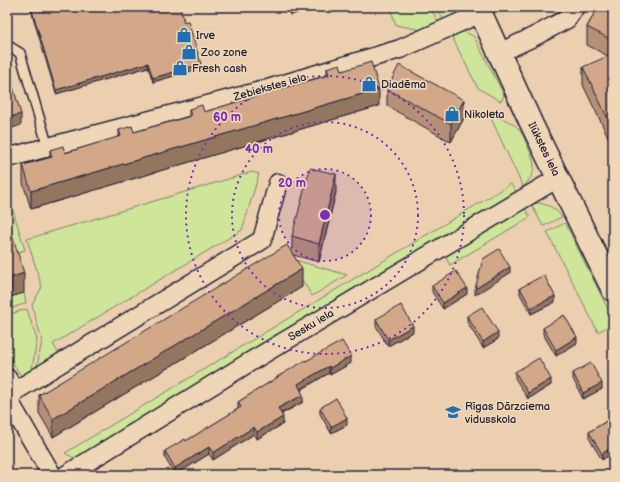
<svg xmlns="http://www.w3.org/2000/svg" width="620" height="482" font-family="'Balsamiq Sans',sans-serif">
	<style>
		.green { fill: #cfe59a; stroke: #78846a }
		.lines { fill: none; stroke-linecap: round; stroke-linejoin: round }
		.service-casing { stroke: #22223b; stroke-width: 12 }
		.minor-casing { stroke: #22223b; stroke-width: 21 }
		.tertiary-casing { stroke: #22223b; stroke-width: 25 }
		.service { stroke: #eed6b6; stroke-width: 9 }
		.minor { stroke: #eed6b6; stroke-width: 18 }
		.tertiary { stroke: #eed6b6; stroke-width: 22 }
		.wall { fill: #b59076; stroke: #22223b }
		.shaded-wall { fill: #937660; stroke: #22223b }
		.building { fill: #d2a889; stroke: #22223b }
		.ring { fill: none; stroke: #7b2cbf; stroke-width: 2; stroke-dasharray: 2 4 }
		.labels { text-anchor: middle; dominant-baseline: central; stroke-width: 3.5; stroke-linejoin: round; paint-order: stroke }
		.poi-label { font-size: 11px; fill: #22223b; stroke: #eed6b6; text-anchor: start }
		.street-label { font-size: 11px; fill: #22223b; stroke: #eed6b6 }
		.centre { fill: #7b2cbf; stroke: #eed6b6; stroke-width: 2 }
		.ring-label { font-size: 12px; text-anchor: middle; font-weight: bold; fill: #7b2cbf; stroke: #eed6b6; stroke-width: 3.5; stroke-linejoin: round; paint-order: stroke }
	</style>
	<rect width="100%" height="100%" fill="#ebcfae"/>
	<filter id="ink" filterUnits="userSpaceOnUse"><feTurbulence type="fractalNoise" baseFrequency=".025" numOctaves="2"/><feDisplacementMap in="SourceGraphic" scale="8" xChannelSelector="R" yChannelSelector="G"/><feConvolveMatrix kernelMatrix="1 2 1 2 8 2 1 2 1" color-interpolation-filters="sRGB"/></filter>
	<g filter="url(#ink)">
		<path class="green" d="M390 7H430L439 24 422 30 396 25Z
			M437 7H456C456 15 450 17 444 21Z
			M460 30 469 34 474 37 503 93 504 96 502 100 500 101 478 88 450 33Z
			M489 114C497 117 507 119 514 125 521 129 523 136 526 143 535 162 539 170 523 187Z
			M252 172 259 174 242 230 53 344 60 356 36 371 42 341 32 305 42 287 27 239Z
			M511 184 516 192 76 459 65 453Z
			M7 191 25 250 12 254 7 238Z
			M539 203C551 206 555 208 562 217L543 226 531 204Z
			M524 207 530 217 450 265 445 256Z
			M565 223 613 319V323L598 332 547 232Z
			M295 260 347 275 312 296 292 264Z
			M24 293 26 303 7 310V298Z
			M27 309 37 340 31 373 22 378 7 353V315Z"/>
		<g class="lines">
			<defs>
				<path id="service" d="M7 45 20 53 48 147"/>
				<path id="minor" d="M499 53 533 37 567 19 575 7
					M7 158 264 90 400 49 481 13
					M7 378 15 391 9 401 52 475
					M15 391 262 240 278 183
					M66 475 253 360 558 178"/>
				<path id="tertiary" d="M478 7 532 125 613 290"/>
			</defs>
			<use href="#service" class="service-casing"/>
			<use href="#minor" class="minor-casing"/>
			<use href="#tertiary" class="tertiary-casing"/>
			<use href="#service" class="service"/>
			<use href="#minor" class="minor"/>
			<use href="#tertiary" class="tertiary"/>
		</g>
		<path class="wall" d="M30 7H180L184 22 201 68 153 82 148 67 56 94Z
			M277 7H302V12L290 15 288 8 278 11Z
			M595 7H613L612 58 587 45V27L595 12Z
			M583 67H613V147L583 85Z
			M327 68 342 71 379 106 31 209 23 183V165L50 157V150L65 153 119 137V130L134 132 189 116V109L204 112 258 96V88L273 91 327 75Z
			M387 89 464 118 451 142 387 106Z
			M336 192 319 262 293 255 302 287 53 437 39 413V395L292 254V236Z
			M432 286 467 294 443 309 432 292Z
			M520 288 555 302 531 314 520 294Z
			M467 316 498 339 483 348 467 322Z
			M376 319 413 332 388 346 376 326Z
			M543 328 577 343 556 356 543 334Z
			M306 361 351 363 330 375 329 373 301 390 303 402 282 414 283 424 257 439 254 434 213 460 209 454 175 475 165 458V451L186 441 238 409V402L277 378V377Z
			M515 372 551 385 528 399 515 378Z
			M573 373 602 389 583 399 573 379Z
			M320 408 347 425 331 433 320 414Z
			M613 417V462L609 455 602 460 589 438V432Z"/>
		<path class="shaded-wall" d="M278 7H288V8L278 11Z
			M290 7H302V12L290 15Z
			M613 38V56L612 58V40Z
			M148 63V67L56 94V90Z
			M201 64V68L153 82V78Z
			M379 89V106L31 209V191Z
			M464 100V118L451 142V124Z
			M21 114V125L7 130V118Z
			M336 174V192L319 262V244Z
			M510 267V273L475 295V289Z
			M302 269V287L53 437V419Z
			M24 273V293L7 298V279Z
			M467 288V294L443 309V303Z
			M555 296V302L531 314V308Z
			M413 326V332L388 346V340Z
			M498 332V339L483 348V342Z
			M577 337V343L556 356V350Z
			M351 356V363L330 375V368Z
			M329 366V373L298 391V384Z
			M551 379V385L528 399V393Z
			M602 383V389L583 399V393Z
			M303 395V402L278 415V408Z
			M283 417V424L257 439V432Z
			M347 418V425L331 433V427Z
			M254 427V434L213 460V453Z
			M209 447V454L175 475V468Z
			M609 449V455L602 460V454Z"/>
		<path class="building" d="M31 7H180L184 22 188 21 201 64 153 78 148 63 56 90Z
			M598 7H613V38L612 40 587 27Z
			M608 56 613 67V129L583 67Z
			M371 62 379 89 31 191 23 165 52 157 50 150 63 146 65 153 121 136 119 130 132 126 134 132 191 116 189 109 202 105 204 112 260 95 258 88 271 85 273 91 329 75 327 68 340 64 342 71Z
			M399 65 464 100 451 124 387 89Z
			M7 67 21 114 7 118Z
			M310 168 336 174 319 244 292 236Z
			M7 218 24 273 7 279Z
			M287 245 302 269 53 419 39 395Z
			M499 249 510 267 475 289 483 259Z
			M456 271 467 288 443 303 432 286Z
			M544 275 555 296 531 308 520 288Z
			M401 305 413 326 388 340 376 319Z
			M482 307 498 332 483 342 467 316Z
			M564 315 577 337 556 350 543 328Z
			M342 341 351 356 330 368 329 366 298 384 303 395 278 408 283 417 257 432 254 427 213 453 209 447 175 468 165 451 185 439 186 441 241 407 238 402 278 377H277L306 360V361Z
			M539 358 551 379 528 393 515 372Z
			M591 363 602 383 583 393 573 373Z
			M336 398 347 418 331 427 320 408Z
			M613 417V456L609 449 602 454 589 432Z"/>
	</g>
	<circle cx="325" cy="215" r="46" fill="#7b2cbf" fill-opacity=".12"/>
	<g class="ring">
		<circle cx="325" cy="215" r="46"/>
		<circle cx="325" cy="215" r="93"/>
		<circle cx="325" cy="215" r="139"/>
	</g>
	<defs>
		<symbol id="shop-bare" viewBox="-9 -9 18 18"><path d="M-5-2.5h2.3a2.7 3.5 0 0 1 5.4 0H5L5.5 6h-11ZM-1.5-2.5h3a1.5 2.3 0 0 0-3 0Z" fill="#1f6fb2" stroke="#eed6b6" stroke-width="2.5" paint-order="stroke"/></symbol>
		<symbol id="school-bare" viewBox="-9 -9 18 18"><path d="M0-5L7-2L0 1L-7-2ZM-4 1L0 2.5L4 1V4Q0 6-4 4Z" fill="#1f6fb2" stroke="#eed6b6" stroke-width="2.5" paint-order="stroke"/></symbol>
	</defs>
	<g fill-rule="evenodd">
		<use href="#shop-bare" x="173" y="24" width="22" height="22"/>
		<use href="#shop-bare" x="178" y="41" width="22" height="22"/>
		<use href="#shop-bare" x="169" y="57" width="22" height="22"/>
		<use href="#shop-bare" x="358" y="73" width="22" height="22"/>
		<use href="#shop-bare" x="441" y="103" width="22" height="22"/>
		<use href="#school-bare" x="442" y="401" width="22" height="22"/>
	</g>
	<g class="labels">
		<g class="poi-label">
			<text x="196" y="35">Irve</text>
			<text x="201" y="52">Zoo zone</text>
			<text x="192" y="68">Fresh cash</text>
			<text x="381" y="84">Diadēma</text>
			<text x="464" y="114">Nikoleta</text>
			<text x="465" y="406">Rīgas Dārzciema<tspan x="465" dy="13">vidusskola</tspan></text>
		</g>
		<g class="street-label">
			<text transform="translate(270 87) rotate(-16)">Zebiekstes iela</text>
			<text transform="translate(544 149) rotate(64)">Ilūkstes iela</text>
			<text transform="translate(311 325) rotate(-31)">Sesku iela</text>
		</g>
	</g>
	<circle cx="325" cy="215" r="6" class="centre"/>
	<g class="ring-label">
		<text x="227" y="121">60 m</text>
		<text x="259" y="153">40 m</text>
		<text x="292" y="187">20 m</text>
	</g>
	<rect width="620" height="482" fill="none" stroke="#eed6b6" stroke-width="24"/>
	<rect x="12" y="12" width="596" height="458" fill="none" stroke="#22223b" stroke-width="1.5" filter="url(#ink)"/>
</svg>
